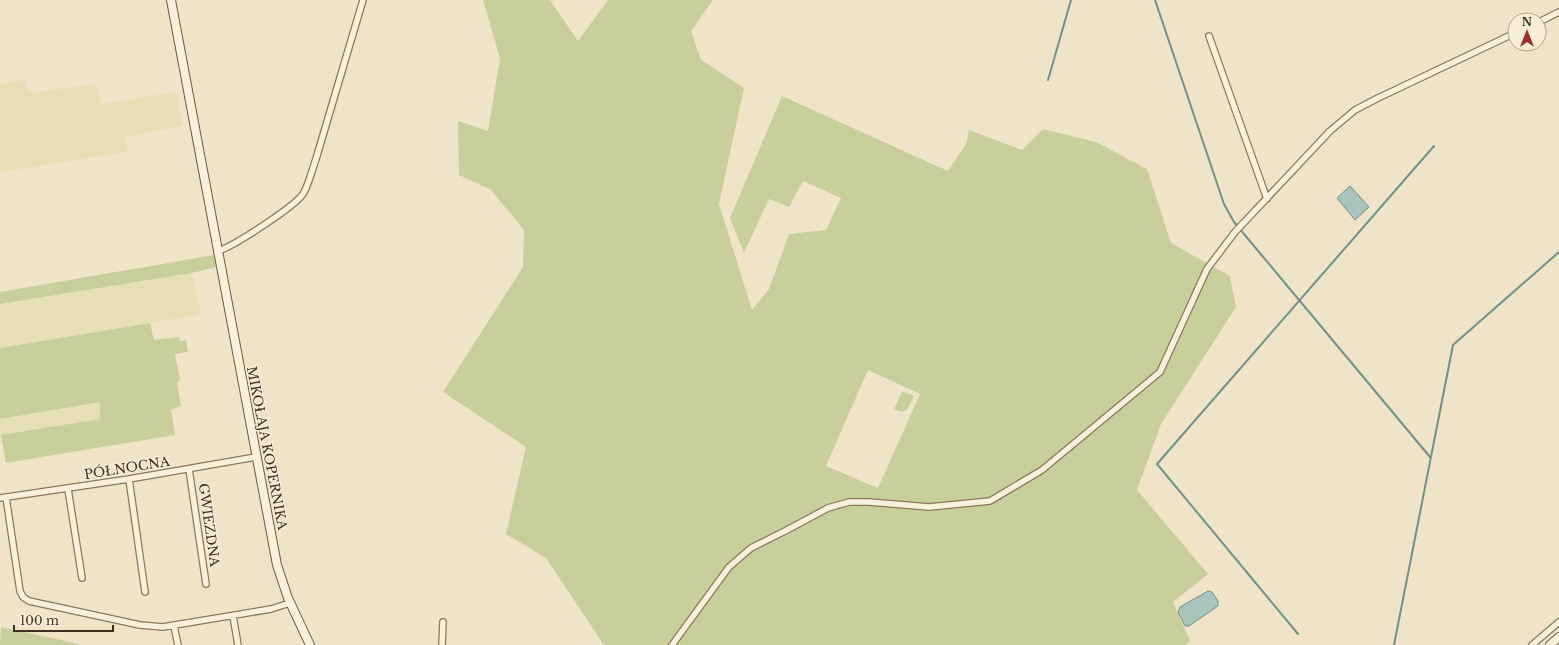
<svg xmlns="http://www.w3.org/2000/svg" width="1559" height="645" font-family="'Libre Baskerville',serif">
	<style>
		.farmland { fill: #e6deb5 }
		.green { fill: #c9cf9b; fill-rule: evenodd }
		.water { fill: #a9c4bc; stroke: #6f938a }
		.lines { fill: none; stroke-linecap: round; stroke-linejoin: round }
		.stream { stroke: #6f938a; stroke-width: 2 }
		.street-casing { stroke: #8d765c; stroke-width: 8 }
		.secondary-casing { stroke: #6f573f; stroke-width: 10 }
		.street { stroke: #faf1dc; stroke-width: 5.5 }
		.secondary { stroke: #faf1dc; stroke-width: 8 }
		.labels { text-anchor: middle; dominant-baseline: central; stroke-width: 3; stroke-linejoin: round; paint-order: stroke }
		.street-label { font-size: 13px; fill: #3d2e20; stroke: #f7eed8 }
	</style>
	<rect width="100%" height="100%" fill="#f0e4c8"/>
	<path class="farmland" d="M25 80 30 93 94 84 97 86 101 104 177 92 182 126 125 137 128 152 0 172V84Z
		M192 273 200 310 198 315 0 348V304Z
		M100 402V419L0 436V419Z"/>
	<path class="green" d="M483 0H550L578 41 608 0H713L691 31 701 60 744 88 719 204 752 310 769 289 789 234 826 230 841 198 803 181 789 207 769 199 744 253 730 218 782 96 948 171 966 144 969 130 1022 150 1043 129 1096 142 1147 169 1171 243 1230 276 1236 307 1161 424 1137 490 1208 574 1173 602 1190 641 1186 645H604L546 558 506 534 526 447 443 392 523 267 524 230 491 190 459 175 458 121 488 131 500 58ZM868 370 920 394 878 488 826 466Z
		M214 255 216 267 192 273 0 304V292Z
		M150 323 154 340 179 337 180 341 186 340 188 352 175 354 180 380 177 382 181 406 171 410 175 435 6 463 1 435 100 419V402L0 419V348Z
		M902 391 914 396 907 410 901 412 894 409Z
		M1 627 79 644V645H0Z"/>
	<path class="water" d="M1350 186 1369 207 1355 220 1337 198Z
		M1208 591 1212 592 1218 601V606L1189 626H1185L1178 612 1180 607Z"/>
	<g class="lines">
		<path class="stream" d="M1155 0 1224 204 1234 222 1430 457
			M1048 80 1071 0
			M1298 634 1157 464 1434 146
			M1394 645 1453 345 1559 252"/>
		<defs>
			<path id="street" d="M1539 22 1559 12
				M1209 36 1267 199
				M218 251C234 246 294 207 303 194 309 184 312 170 316 159L363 0
				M189 469 206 584
				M129 479 145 592
				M68 489 82 578
				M6 497 20 591 23 597 29 601 140 625 163 627 271 609 290 603
				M0 498 129 479 256 457
				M233 616 238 645
				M174 626 178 645
				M442 645 443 622
				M672 645 729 567 751 548 785 531 828 508 849 502H869L929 507 990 501 1042 470 1160 372 1207 269 1235 232 1330 131 1355 110 1376 99 1515 33
				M1532 645 1559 622"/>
			<path id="secondary" d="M171 0 277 565 288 598 310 645
				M1550 645 1559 637"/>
		</defs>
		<use href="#street" class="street-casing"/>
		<use href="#secondary" class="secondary-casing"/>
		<use href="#street" class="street"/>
		<use href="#secondary" class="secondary"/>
	</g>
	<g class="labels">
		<g class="street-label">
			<text transform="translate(267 448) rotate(79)">MIKOŁAJA KOPERNIKA</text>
			<text transform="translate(127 468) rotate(-9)">PÓŁNOCNA</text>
			<text transform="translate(209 525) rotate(82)">GWIEZDNA</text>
		</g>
	</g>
	<g transform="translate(1527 32)"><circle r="19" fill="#f7eed8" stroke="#ada18e"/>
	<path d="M0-3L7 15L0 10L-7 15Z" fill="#9e2a2b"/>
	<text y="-6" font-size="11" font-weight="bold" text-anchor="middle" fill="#3d2e20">N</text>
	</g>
	<path d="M14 625v6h99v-6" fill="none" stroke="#3d2e20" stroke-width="2"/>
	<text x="20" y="625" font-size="12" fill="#3d2e20" stroke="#f7eed8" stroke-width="3" paint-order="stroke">100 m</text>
</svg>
